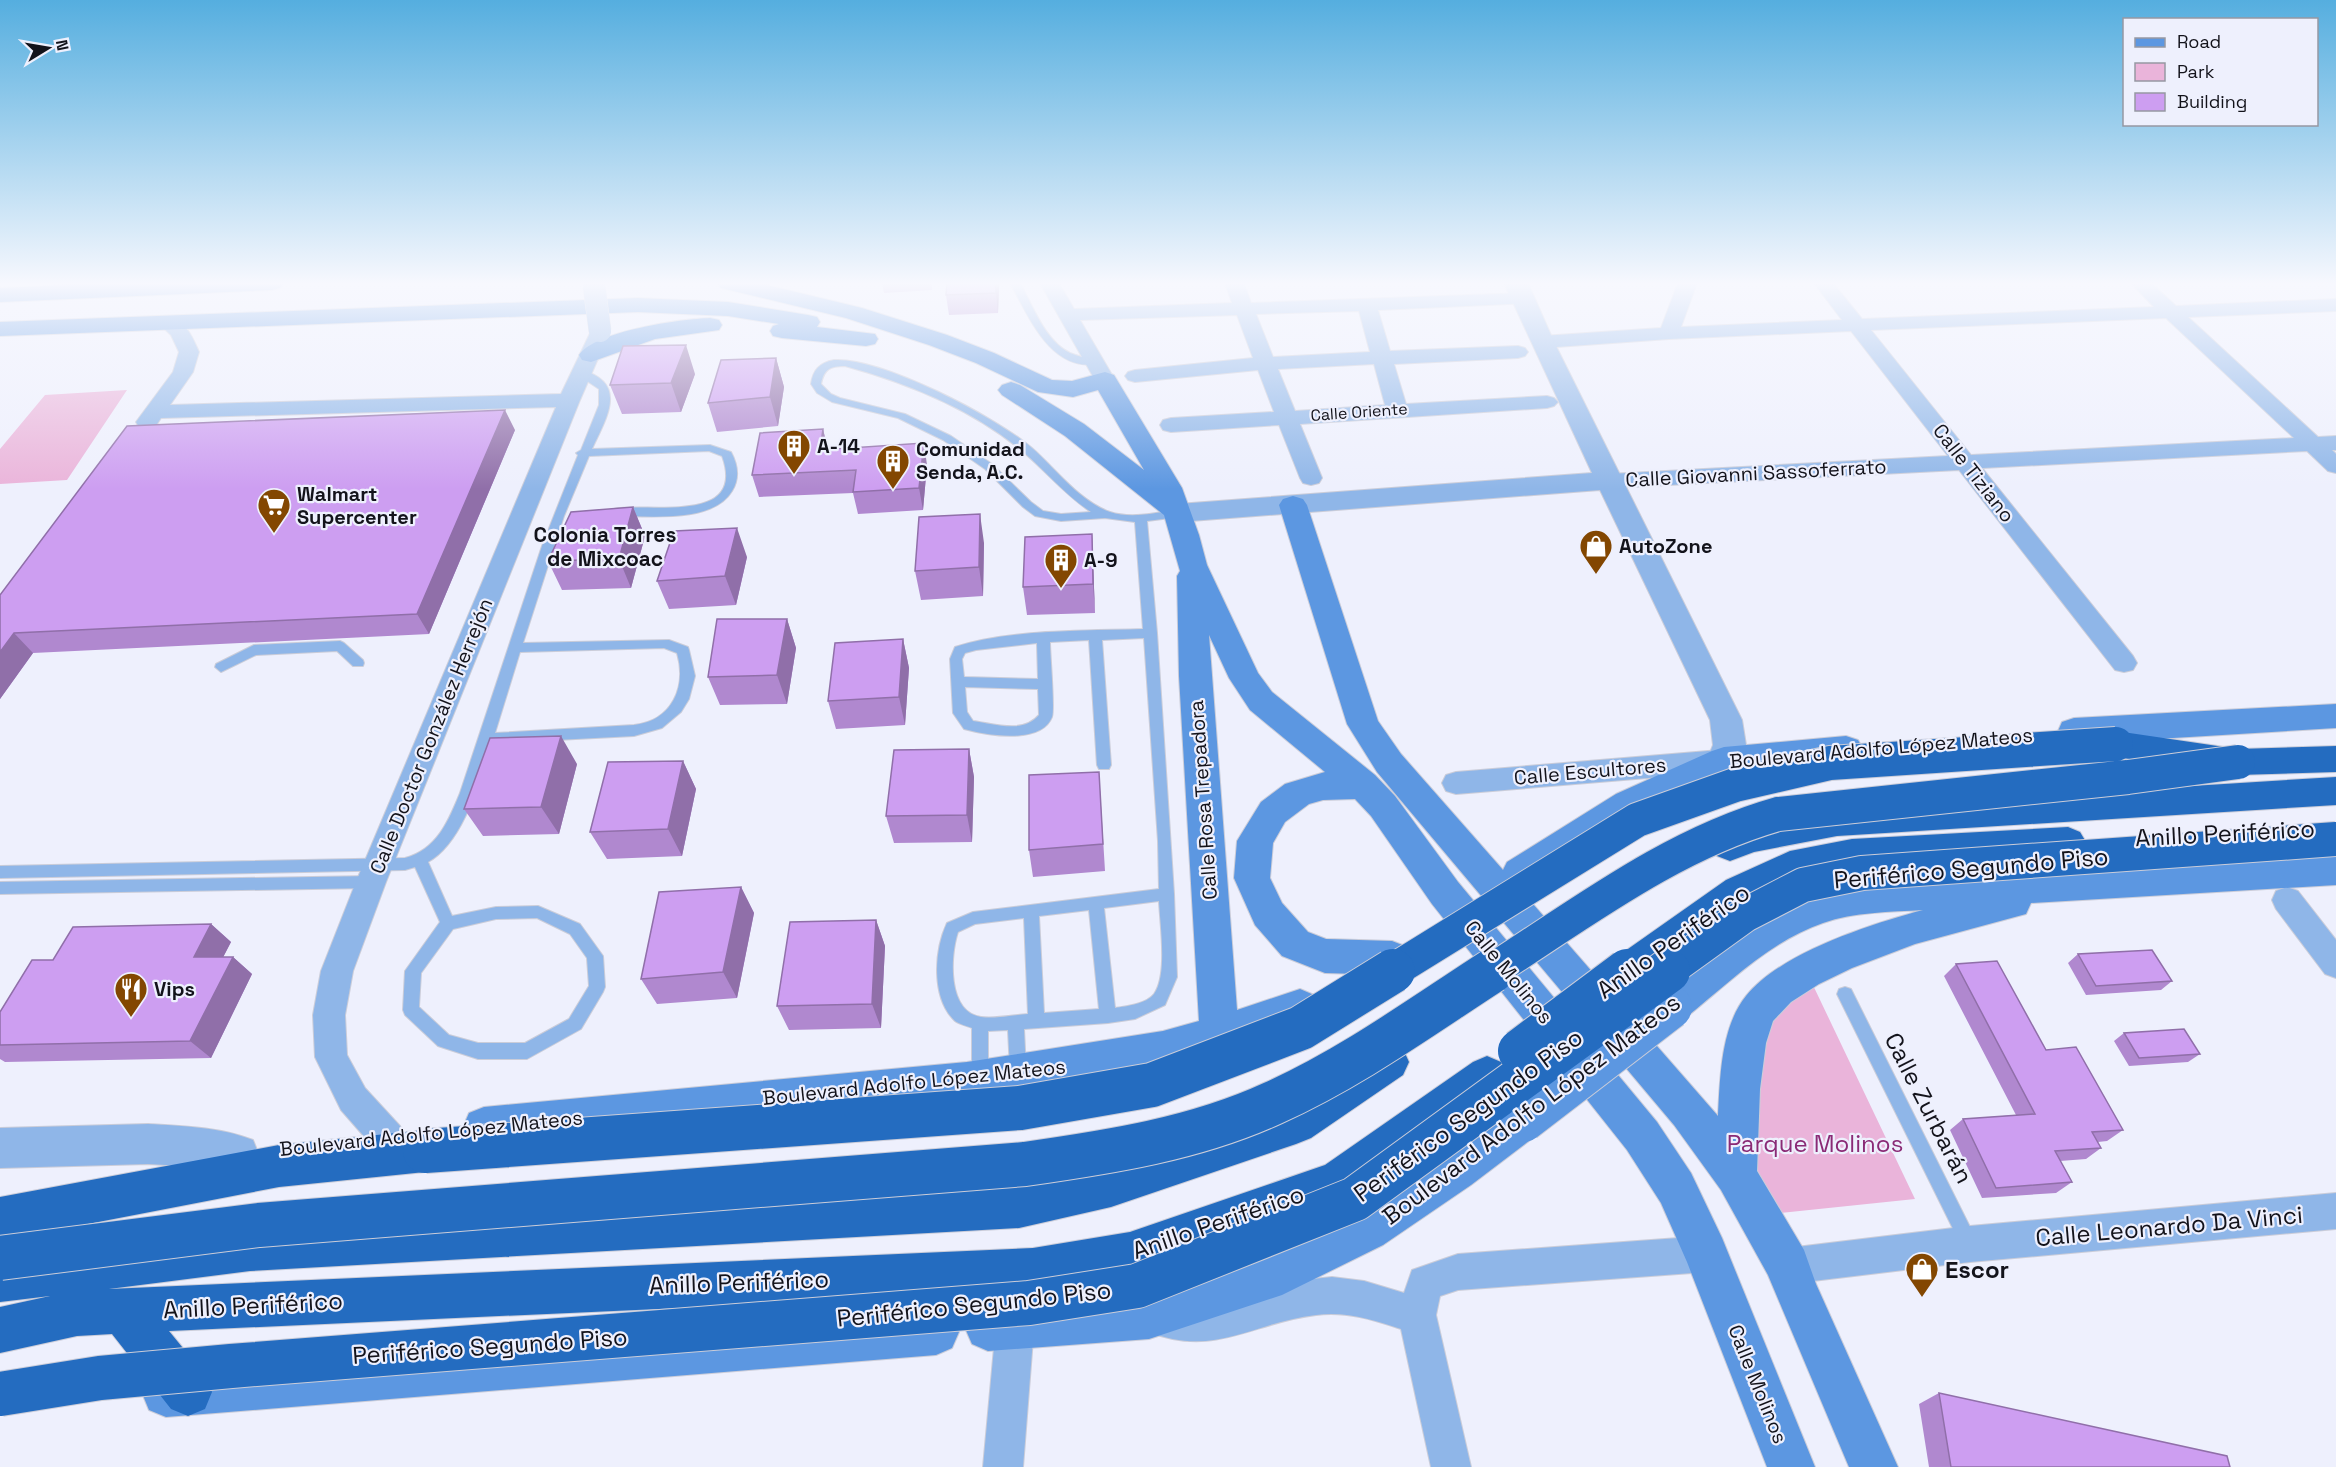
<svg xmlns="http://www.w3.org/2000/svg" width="2336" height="1467" font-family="'Space Grotesk',sans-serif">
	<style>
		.green { fill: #eab4da }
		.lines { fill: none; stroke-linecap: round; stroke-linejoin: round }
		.service-casing { stroke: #cbcdd9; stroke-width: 2 }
		.minor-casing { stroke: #cbcdd9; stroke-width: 2 }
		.tertiary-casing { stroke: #cbcdd9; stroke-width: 2 }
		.secondary-casing { stroke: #cbcdd9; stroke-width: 2 }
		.motorway-casing { stroke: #cbcdd9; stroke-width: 2 }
		.service { fill: #8fb6e8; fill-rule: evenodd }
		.minor { fill: #8fb6e8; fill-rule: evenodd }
		.tertiary { fill: #8fb6e8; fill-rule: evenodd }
		.secondary { fill: #5c97e1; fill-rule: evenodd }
		.motorway { fill: #246cc0; fill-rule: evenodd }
		.minor-bridge-casing { stroke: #cbcdd9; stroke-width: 23; stroke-linecap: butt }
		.secondary-bridge-casing { stroke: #cbcdd9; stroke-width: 46; stroke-linecap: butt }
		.motorway-bridge-far1-casing { stroke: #cbcdd9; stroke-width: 36; stroke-linecap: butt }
		.motorway-bridge-casing { stroke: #cbcdd9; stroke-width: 46; stroke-linecap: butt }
		.minor-bridge { stroke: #8fb6e8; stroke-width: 22 }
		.secondary-bridge { stroke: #5c97e1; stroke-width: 44 }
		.motorway-bridge-far1 { stroke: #246cc0; stroke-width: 34 }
		.motorway-bridge { stroke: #246cc0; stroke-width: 44 }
		.wall { fill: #b088cf }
		.shaded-wall { fill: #906fa9 }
		.building { fill: #cd9ef1; stroke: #906fa9; stroke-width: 1.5 }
		.labels { text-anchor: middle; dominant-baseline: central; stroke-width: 4.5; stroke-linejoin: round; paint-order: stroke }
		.far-street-label { font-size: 16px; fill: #13131b; stroke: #eef0fd }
		.poi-label { font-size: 20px; font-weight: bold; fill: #13131b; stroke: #eef0fd; text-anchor: start }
		.street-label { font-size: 20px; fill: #13131b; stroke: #eef0fd }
		.neighbourhood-label { font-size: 21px; font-weight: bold; fill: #13131b; stroke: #eef0fd }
		.near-street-label { font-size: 24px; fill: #13131b; stroke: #eef0fd }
		.near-park-label { font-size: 24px; fill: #8a2a76; stroke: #eef0fd }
		.near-poi-label { font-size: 24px; font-weight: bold; fill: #13131b; stroke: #eef0fd; text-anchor: start }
	</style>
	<rect width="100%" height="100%" fill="#eef0fd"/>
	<path class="green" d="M127 390 67 480 0 484V449L45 395Z
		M1811 981 1915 1199 1772 1214 1748 1158 1768 1015Z"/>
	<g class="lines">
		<defs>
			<path id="service" d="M1010 283H1020C1033 306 1045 341 1070 353 1079 357 1088 358 1098 360V364C1050 372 1029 316 1010 283Z
				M834 360C881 357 996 417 1032 448 1056 469 1079 501 1110 512 1131 519 1157 513 1178 509L1184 513 1178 517 1147 521 1157 633 1174 894 1177 977 1165 1005 1135 1019 1108 1023 1024 1029 1026 1070 1024 1075 1018 1078 1012 1075 1010 1070 1008 1030 988 1031V1079L986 1085 980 1087 974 1085 972 1079V1028C967 1026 959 1024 955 1021 931 998 934 951 947 923L973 912 1159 889 1158 841 1144 638 1102 640 1111 765 1109 769H1099L1097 765 1089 640 1050 642C1050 656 1055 708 1052 717 1041 745 986 735 964 729L953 713 950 659 955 647C1009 629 1086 631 1143 629L1135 522 1105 518 1061 521 1035 516 1023 507 985 469 943 440 898 418 832 402 817 393 811 384C813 370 819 363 834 360ZM845 366C907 383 972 409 1022 451 1046 471 1065 495 1091 512L1061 514 1043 511 1031 502 992 464 951 436 905 414 840 398 831 394 821 384C824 369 830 366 845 366ZM1037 643 1038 679 964 677 962 659 965 653 976 650ZM965 687 1038 689 1039 715C1023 734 995 724 973 721L967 712ZM1159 901C1160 924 1168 975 1154 994 1146 1004 1127 1006 1115 1008L1104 908ZM1089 910 1099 1009 1044 1013 1039 916ZM1024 918 1028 1014C1013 1015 996 1019 981 1017 947 1012 950 956 958 932L975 924Z
				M582 370C629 384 606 418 592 449L710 445 731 452C738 465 740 478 732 491 713 523 651 516 618 516L614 515 612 512 614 509C646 502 748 526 722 456L709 451 589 456 564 516 523 643 669 640 688 647 689 650 695 676 689 699 681 712 662 728 634 736 497 743 492 742C480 779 464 842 428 862L452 916 496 907 538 906 580 924 603 956 605 987 603 992 581 1029 527 1059H478L444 1048 438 1046 405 1015 403 1010 405 971 440 922 415 867 405 870 0 878V866L405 858C437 850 449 820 460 793L542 546 578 455 576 453 581 450 599 405V389L578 375 577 373ZM664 648 677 653C687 687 672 721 634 725L495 733 520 652ZM537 918 570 934 587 958 589 986 569 1019 525 1043H478L449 1035 419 1007 421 973 453 929 496 919Z
				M340 641 344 643 363 660 364 663 363 666H353L337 651 256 655 221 672 215 667 216 664 254 645Z
				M371 876 376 878 378 882 376 886 371 888 0 894V882Z
				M1845 987 1851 989 1978 1243 1975 1249 1969 1252 1963 1249 1837 994 1839 989Z"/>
			<path id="minor" d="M1040 283H1059L1074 309 1232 303 1225 283H1244L1251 303 1523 293 1530 295 1533 299 1530 303 1378 310 1390 351 1518 346 1525 348 1528 352 1525 356 1518 358 1394 364 1406 404 1547 396 1554 398 1558 402 1554 406 1547 408 1300 424 1322 478 1319 483 1311 485 1303 483 1300 478 1279 425 1171 432 1163 430 1160 425 1163 420 1171 418 1274 412 1258 370 1135 382 1128 380 1125 376 1128 372 1135 370 1253 358 1237 315 1080 320 1115 380 1112 384 1105 386 1098 384 1095 380ZM1359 311 1370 352 1273 357 1256 314ZM1374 364 1385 405 1295 411 1278 369Z
				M1678 283H1697L1681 327 1842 320 1814 283H1833L1862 319 2154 307 2131 283H2151L2176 306 2336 299V311L2188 317 2318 437 2336 436V450H2332L2336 454V473L2328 471 2307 451 1982 468 2133 656 2137 663 2133 670 2124 672 2115 670 1959 470 1609 488 1601 486 1598 481 1601 476 1609 474 1948 456 1851 331 1669 339 1542 348 1535 346 1532 342 1535 338 1542 336 1661 328ZM2166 318 2294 438 1971 455 1871 330Z
				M167 316C186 321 192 336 199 352L193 372 170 405 561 394 593 327H607L610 331 580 400 386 882 353 971 345 1015 347 1055 365 1088 400 1126 405 1138 400 1150 388 1155 376 1150 341 1110 315 1057 313 1015 321 971 356 882 556 407 161 418 155 427 147 429 139 427 136 422 173 372 179 352 171 335 157 322 160 318Z
				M1720 750 1730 753 1734 761 1730 769 1720 772 1456 794 1446 791 1442 783 1446 775 1456 772Z
				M2287 887 2298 891 2336 940V978L2325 974 2276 909 2272 900 2276 891Z
				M2336 1193V1229L1970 1262 1788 1284 1775 1279 1770 1266 1775 1253 1788 1248 1970 1226Z
				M1706 1236 1719 1241 1724 1254 1719 1267 1706 1272 1458 1290 1440 1296 1436 1315 1471 1467H1431L1401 1329C1374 1320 1346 1311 1316 1315 1253 1322 1214 1359 1147 1331L1141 1318 1147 1305 1160 1299 1198 1304 1220 1303 1303 1280 1332 1277 1364 1281 1404 1293 1412 1270 1458 1254Z
				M1015 1307 1028 1313 1034 1326 1023 1467H983L996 1326 1002 1313Z"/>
			<path id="tertiary" d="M1504 283H1528L1554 342 1742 720 1746 745 1736 769 1724 773 1712 769 1707 760 1713 745 1710 720 1600 490 1178 522 1168 520 1164 513 1168 506 1178 504 1592 473Z
				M148 1124C183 1126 220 1127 253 1140L259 1155 253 1170 238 1176 184 1166 148 1164 0 1168V1128Z"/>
			<path id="secondary" d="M110 283H284L280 288 272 290 0 302V288Z
				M717 283H759L862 308 947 335 994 353 1052 380 1072 381 1105 372 1114 375 1182 488 1199 535 1207 565 1258 673 1272 692 1375 775 1395 796 1458 882 1657 1122 1691 1173 1722 1238 1815 1467H1767L1687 1262 1661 1203 1627 1150 1432 904 1371 816 1355 799 1323 800 1309 804 1285 822 1273 843 1270 878 1282 903 1308 932 1326 939 1392 941 1405 946 1411 958 1405 970 1392 975 1325 973 1282 956 1255 925 1234 878 1237 841 1261 802 1285 784 1325 772 1250 710 1229 678 1209 635 1237 1010 1300 989 1314 995 1319 1007 1314 1019 1219 1052 1163 1067 967 1100 484 1147 469 1141 463 1127 469 1113 484 1107 967 1062 1163 1031 1199 1021 1179 676 1177 576 1180 571 1164 515 1065 436 1002 395 998 390 1002 385 1011 382 1020 385 1084 424 1144 470 1098 390 1073 397 1038 392 976 363 929 345 846 318 721 288Z
				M638 298 728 302 808 315 817 317 820 322 817 327 875 334 878 339 875 344 866 346 782 338 773 336 770 331 773 326 779 324 728 316 638 312 0 336V322Z
				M710 318 719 320 722 325 719 330 655 339 591 362 582 360 579 355C595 331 681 319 710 318Z
				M1293 496 1303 499 1307 505 1378 721 1401 754 1503 870 1507 862 1616 794 1712 751 1724 747 1846 736 1858 740 1863 749 1858 758 1846 762 1729 773 1640 814 1533 884 1519 888 1718 1116C1720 1077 1721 1027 1746 996 1780 953 1871 924 1923 910 1890 912 1854 912 1823 923 1770 941 1727 985 1684 1019L1670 1025 1656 1019 1651 1007 1656 995 1752 922 1817 892 1874 882 2336 855V885L2031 903 2026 914 1915 944 1852 968 1819 984 1791 1002 1773 1021 1766 1043 1760 1089 1757 1171 1804 1250 1816 1284 1898 1467H1849L1768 1275 1721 1190 1674 1125 1377 772 1347 724 1279 505 1283 499Z
				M2336 704V728L2074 744 2062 740 2058 731 2062 722 2074 718Z
				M1523 1100 1538 1106 1544 1120 1538 1134 1471 1185 1383 1245 1282 1295 1149 1339 988 1351 972 1344 965 1328 972 1312 988 1305 1149 1293 1260 1258 1353 1215 1441 1155 1508 1106Z
				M936 1309 952 1316 959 1332 952 1348 936 1355 166 1417 149 1410 142 1393 149 1376 166 1369Z"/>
			<path id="motorway" d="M2116 731 2238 749 2336 746V772L2238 775 2116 757 2104 753 2099 744 2104 735Z
				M2336 777V805L1837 836 1754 852 1730 861 1717 856 1712 846 1717 836 1749 824 1837 808Z
				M2068 827 2080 832 2086 842 2080 852 2068 857 1852 869 1796 880 1752 902 1644 980 1631 985 1618 980 1612 968 1618 956 1726 880 1790 851 1852 839Z
				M1389 1043 1403 1049 1409 1062 1403 1075 1311 1138 1296 1144 1111 1207 1019 1228 250 1271 109 1289 1033 1248 1130 1232 1325 1165 1473 1062 1487 1056 1501 1062 1507 1075 1501 1088 1352 1197 1130 1276 1033 1292 169 1331 205 1375 212 1392 205 1409 188 1416 171 1409 112 1334 77 1336 0 1353V1307L50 1296 0 1302V1258L250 1227 1019 1184 1111 1165 1285 1108 1375 1049Z
				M425 1130 440 1136 446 1151 440 1166 425 1172 279 1187 0 1241V1197L279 1145Z"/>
		</defs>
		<use href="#service" class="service-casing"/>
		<use href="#minor" class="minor-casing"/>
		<use href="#tertiary" class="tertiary-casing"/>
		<use href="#secondary" class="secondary-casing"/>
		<use href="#motorway" class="motorway-casing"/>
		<use href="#service" class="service"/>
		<use href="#minor" class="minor"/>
		<use href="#tertiary" class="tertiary"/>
		<use href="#secondary" class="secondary"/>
		<use href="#motorway" class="motorway"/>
		<defs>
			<path id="minor-bridge" d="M594 286 600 331"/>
			<path id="secondary-bridge" d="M1523 1120 1670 1007"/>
			<path id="motorway-bridge-far1" d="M1391 972 1637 820 1735 785 1830 763 2116 744
				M1490 972C1582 913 1672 844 1778 814L2128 777 2238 762
				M1625 972 1631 968
				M1666 972 1745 915 1803 885 1862 873 2336 839"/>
			<path id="motorway-bridge" d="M1520 1051 1627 971
				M425 1151 1020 1108 1152 1085 1301 1028 1393 971
				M0 1258 259 1225 1025 1164C1109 1152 1195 1139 1273 1103 1351 1068 1421 1017 1492 971
				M0 1394 100 1378 231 1366 1029 1303 1137 1286 1355 1199 1668 971"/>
		</defs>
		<use href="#minor-bridge" class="minor-bridge-casing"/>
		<use href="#secondary-bridge" class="secondary-bridge-casing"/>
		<use href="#motorway-bridge-far1" class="motorway-bridge-far1-casing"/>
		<use href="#motorway-bridge" class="motorway-bridge-casing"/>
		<use href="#minor-bridge" class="minor-bridge"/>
		<use href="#secondary-bridge" class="secondary-bridge"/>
		<use href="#motorway-bridge-far1" class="motorway-bridge-far1"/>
		<use href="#motorway-bridge" class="motorway-bridge"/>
	</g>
	<path class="wall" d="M882 283H932V290L884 293Z
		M947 283H999L998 313 949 315 946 295Z
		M776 358 784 387 778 426 717 432 708 403Z
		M695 374 681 412 622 414 610 385Z
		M823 429 828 450 927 465 923 510 858 514 853 493 759 497 752 475Z
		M515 430 429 634 33 653 0 699V595Z
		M633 507 645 536 631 588 562 590 548 561Z
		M1092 534 1095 613 1027 615 1023 587Z
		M984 543 983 596 921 600 915 571Z
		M747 557 736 605 669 609 657 581Z
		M787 619 796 648 787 704 720 705 708 677Z
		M903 639 909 668 905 725 836 729 828 701Z
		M969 749 974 777 972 842 894 843 886 816Z
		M683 761 696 789 682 856 607 859 590 832Z
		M577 764 559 834 483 836 464 809Z
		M1099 772 1105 871 1033 877 1029 850Z
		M741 887 754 913 737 998 657 1004 641 979Z
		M876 920 885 946 881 1028 789 1030 777 1006Z
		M211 924 231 942 223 957H233L252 974 211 1058 5 1062 0 1059V1012L53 960Z
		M2078 954 2172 981 2161 990 2086 995 2068 963Z
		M1956 964 2046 1050 2123 1130 2107 1141 2098 1142 2101 1148 2086 1159 2060 1161 2072 1182 2056 1193 1982 1198 1950 1130 1963 1119 2016 1115 1944 976Z
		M2124 1033 2200 1054 2188 1062 2129 1066 2114 1041Z
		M1939 1393 2230 1467H1929L1919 1404Z"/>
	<path class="shaded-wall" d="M996 283H999V287L998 313 996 293Z
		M686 345 695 374 681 412 671 383Z
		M776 358 784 387 778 426 770 397Z
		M505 410 515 430 429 634 417 614Z
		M823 429 828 451 820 450Z
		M924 443 927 465 923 510 919 488Z
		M633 507 645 536 631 588 619 559Z
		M980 514 984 543 983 596 979 567Z
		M737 528 747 557 736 605 725 576Z
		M1092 534 1093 563 1095 613 1093 584Z
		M787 619 796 648 787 704 777 675Z
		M14 633 33 653 0 699V652Z
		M903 639 909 668 905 725 899 697Z
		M561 736 577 764 559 834 541 807Z
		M969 749 974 777 972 842 967 815Z
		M683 761 696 789 682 856 668 829Z
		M741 887 754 913 737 998 723 972Z
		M876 920 885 946 881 1028 872 1004Z
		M211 924 231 942 214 975 194 957Z
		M233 957 252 974 211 1058 190 1041Z"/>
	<path class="building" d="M947 283H996V293L946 295Z
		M686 345 671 383 610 385 623 346Z
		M776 358 770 397 708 403 721 360Z
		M505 410 417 614 14 633 0 652V595L127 426Z
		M823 429 820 450 924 443 919 488 853 492 856 470 752 475 760 433Z
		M633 507 619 559 548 561 571 512Z
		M980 514 979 567 915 571 919 517Z
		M737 528 725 576 657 581 674 531Z
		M1092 534 1093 584 1023 587 1025 537Z
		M717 619H787L777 675 708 677Z
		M903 639 899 697 828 701 835 643Z
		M561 736 541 807 464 809 490 738Z
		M969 749 967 815 886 816 894 750Z
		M683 761 668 829 590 832 608 762Z
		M1099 772 1103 844 1029 850V775Z
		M741 887 723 972 641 979 659 892Z
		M876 920 872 1004 777 1006 790 922Z
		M211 924 194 957H233L190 1041 0 1045V1012L32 960H53L73 927Z
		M2152 950 2172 981 2096 986 2078 954Z
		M1997 961 2046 1050 2076 1047 2123 1130 2092 1132 2101 1148 2055 1151 2072 1182 1996 1188 1963 1119 2035 1114 1956 964Z
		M2184 1029 2200 1054 2139 1058 2124 1033Z
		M1939 1393 2227 1456 2230 1467H1951Z"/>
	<linearGradient id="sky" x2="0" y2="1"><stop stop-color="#55aedf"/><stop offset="0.58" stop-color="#f7f8fe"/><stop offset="1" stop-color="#f7f8fe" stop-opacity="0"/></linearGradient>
	<rect width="2336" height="489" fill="url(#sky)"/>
	<defs>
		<symbol id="building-pin" viewBox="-11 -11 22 30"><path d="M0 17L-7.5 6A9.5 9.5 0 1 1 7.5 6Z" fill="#834701" stroke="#eef0fd"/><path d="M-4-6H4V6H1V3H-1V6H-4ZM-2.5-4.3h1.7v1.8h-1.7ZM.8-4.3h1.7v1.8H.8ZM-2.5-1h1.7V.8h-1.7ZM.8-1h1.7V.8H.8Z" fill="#fff"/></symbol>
		<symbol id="supermarket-pin" viewBox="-11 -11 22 30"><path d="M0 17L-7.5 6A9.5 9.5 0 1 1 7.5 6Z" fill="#834701" stroke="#eef0fd"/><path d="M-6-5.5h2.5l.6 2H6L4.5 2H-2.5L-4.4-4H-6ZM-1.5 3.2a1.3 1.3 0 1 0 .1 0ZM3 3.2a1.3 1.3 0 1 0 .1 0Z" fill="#fff"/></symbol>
		<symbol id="shop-pin" viewBox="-11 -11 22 30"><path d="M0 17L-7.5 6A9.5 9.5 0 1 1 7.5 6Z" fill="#834701" stroke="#eef0fd"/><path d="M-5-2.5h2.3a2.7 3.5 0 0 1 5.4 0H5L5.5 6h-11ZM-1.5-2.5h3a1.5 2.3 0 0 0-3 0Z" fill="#fff"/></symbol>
		<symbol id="restaurant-pin" viewBox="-11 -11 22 30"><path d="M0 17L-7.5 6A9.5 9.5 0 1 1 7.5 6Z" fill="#834701" stroke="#eef0fd"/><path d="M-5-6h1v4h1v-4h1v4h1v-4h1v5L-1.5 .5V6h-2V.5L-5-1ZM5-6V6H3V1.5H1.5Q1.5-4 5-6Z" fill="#fff"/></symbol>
	</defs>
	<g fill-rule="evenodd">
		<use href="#building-pin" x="775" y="427" width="38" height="52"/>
		<use href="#building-pin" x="874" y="442" width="38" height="52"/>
		<use href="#supermarket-pin" x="255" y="486" width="38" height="52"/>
		<use href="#shop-pin" x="1577" y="527" width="38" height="52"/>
		<use href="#building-pin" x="1042" y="541" width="38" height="52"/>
		<use href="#restaurant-pin" x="112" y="970" width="38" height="52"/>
		<use href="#shop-pin" x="1903" y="1250" width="38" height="52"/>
	</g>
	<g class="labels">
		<g class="far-street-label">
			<text transform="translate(1359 412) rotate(-4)">Calle Oriente</text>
		</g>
		<g class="poi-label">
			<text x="817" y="446">A-14</text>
			<text x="916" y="449">Comunidad<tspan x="916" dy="23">Senda, A.C.</tspan></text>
			<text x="297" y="494">Walmart<tspan x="297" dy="23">Supercenter</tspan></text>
			<text x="1619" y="546">AutoZone</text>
			<text x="1084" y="560">A-9</text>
			<text x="154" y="989">Vips</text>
		</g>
		<g class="street-label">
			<text transform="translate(1756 473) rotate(-3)">Calle Giovanni Sassoferrato</text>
			<text transform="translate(1974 473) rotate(52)">Calle Tiziano</text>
			<text transform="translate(431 736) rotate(-68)">Calle Doctor González Herrejón</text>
			<text transform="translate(1881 748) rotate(-5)">Boulevard Adolfo López Mateos</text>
			<text transform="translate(1590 771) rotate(-5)">Calle Escultores</text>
			<text transform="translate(1203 800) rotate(-94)">Calle Rosa Trepadora</text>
			<text transform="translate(1509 972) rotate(51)">Calle Molinos</text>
			<text transform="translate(914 1082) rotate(-6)">Boulevard Adolfo López Mateos</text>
			<text transform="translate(431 1133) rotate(-6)">Boulevard Adolfo López Mateos</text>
			<text transform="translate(1758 1384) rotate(68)">Calle Molinos</text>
		</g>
		<g class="neighbourhood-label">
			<text x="605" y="534">Colonia Torres<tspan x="605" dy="24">de Mixcoac</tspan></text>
		</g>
		<g class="near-street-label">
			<text transform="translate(2225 833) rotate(-3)">Anillo Periférico</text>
			<text transform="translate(1971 868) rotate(-5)">Periférico Segundo Piso</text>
			<text transform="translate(1673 941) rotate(-35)">Anillo Periférico</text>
			<text transform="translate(1929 1108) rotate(63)">Calle Zurbarán</text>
			<text transform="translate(1531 1109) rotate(-37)">Boulevard Adolfo López Mateos</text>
			<text transform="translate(1468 1115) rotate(-36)">Periférico Segundo Piso</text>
			<text transform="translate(1218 1222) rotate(-19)">Anillo Periférico</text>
			<text transform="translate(2169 1226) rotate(-5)">Calle Leonardo Da Vinci</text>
			<text transform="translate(739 1282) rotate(-2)">Anillo Periférico</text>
			<text transform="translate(974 1304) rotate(-6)">Periférico Segundo Piso</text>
			<text transform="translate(253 1305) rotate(-3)">Anillo Periférico</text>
			<text transform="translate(490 1346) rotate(-4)">Periférico Segundo Piso</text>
		</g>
		<g class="near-park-label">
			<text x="1815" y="1143">Parque Molinos</text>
		</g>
		<g class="near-poi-label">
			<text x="1945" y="1269">Escor</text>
		</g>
	</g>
	<rect x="2123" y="18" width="195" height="108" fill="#eef0fd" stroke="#9698a3" stroke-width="1.5"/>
	<rect x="2135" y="38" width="30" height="9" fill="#5c97e1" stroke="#9698a3" stroke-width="1.5"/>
	<text x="2177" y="48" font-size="18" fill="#13131b">Road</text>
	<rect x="2135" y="63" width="30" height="18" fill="#eab4da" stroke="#9698a3" stroke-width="1.5"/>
	<text x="2177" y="78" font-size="18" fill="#13131b">Park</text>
	<rect x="2135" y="93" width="30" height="18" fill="#cd9ef1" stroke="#9698a3" stroke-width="1.5"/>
	<text x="2177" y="108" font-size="18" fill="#13131b">Building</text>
	<g transform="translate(48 48) rotate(79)" stroke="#eef0fd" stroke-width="4.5" paint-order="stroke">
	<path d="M0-4.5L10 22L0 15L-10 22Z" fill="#13131b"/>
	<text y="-9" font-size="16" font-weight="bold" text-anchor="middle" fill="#13131b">N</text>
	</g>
</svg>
